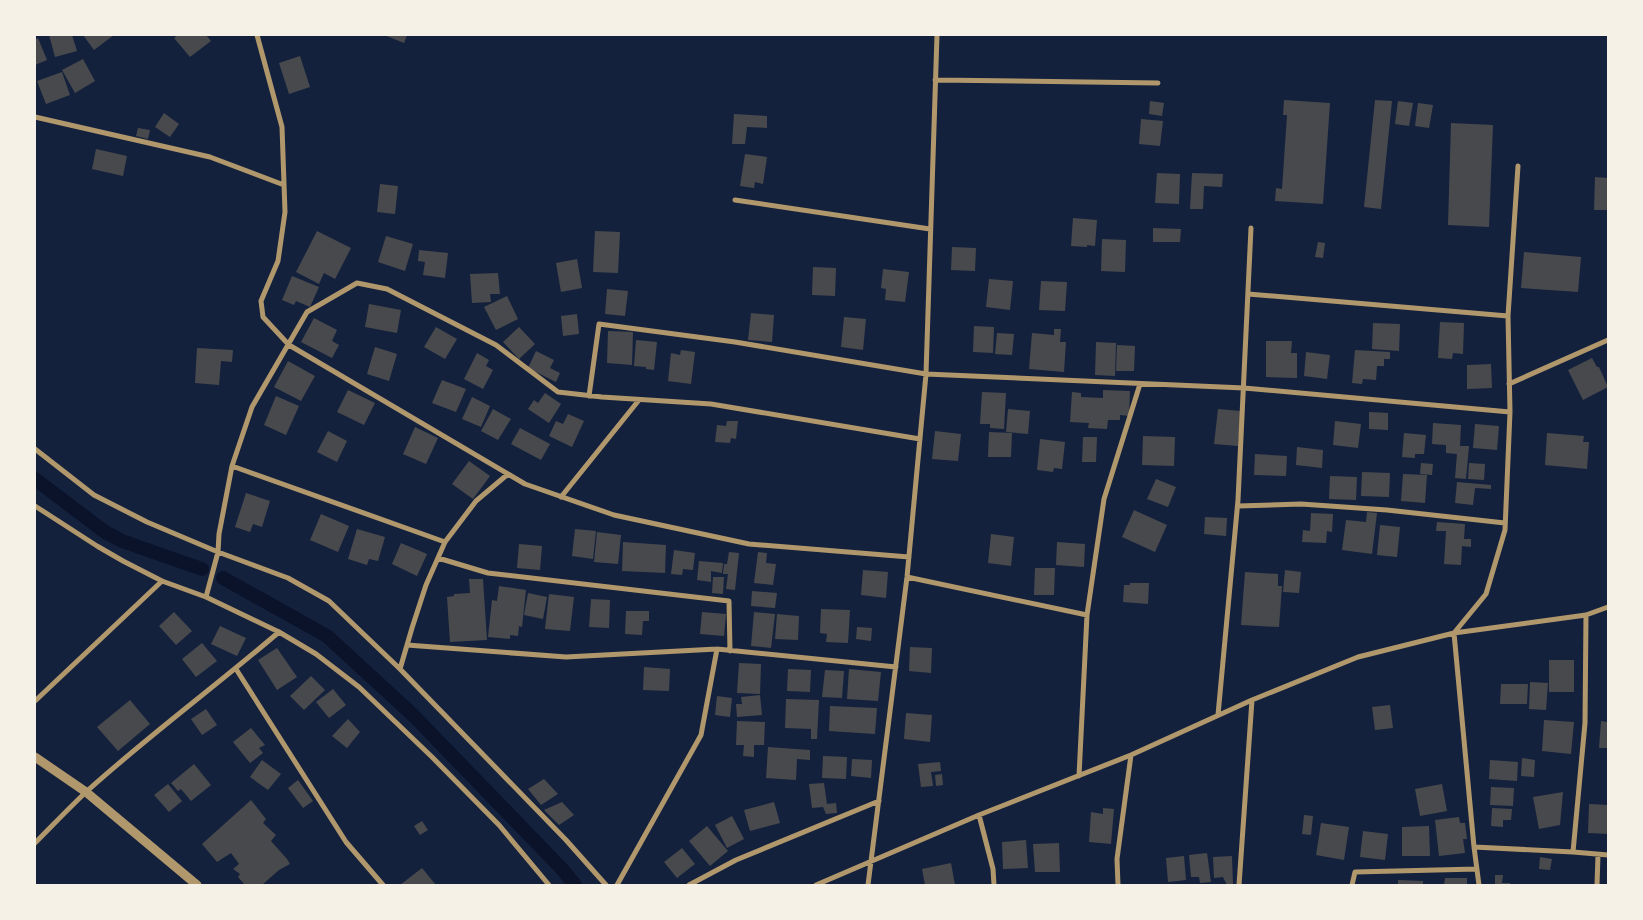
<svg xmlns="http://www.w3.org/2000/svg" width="1643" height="920" font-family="'Source Sans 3',sans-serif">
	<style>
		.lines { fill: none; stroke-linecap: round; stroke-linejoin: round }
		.canal { stroke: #0b132b; stroke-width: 14 }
		.building { fill: #48494c }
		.minor { stroke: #b1986c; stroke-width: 5 }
		.tertiary { stroke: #b1986c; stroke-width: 9 }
	</style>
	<rect width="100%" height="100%" fill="#14213d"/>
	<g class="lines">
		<path class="canal" d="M35 479 105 532 122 541 202 569
			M223 578 327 636 414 716 562 869 575 885"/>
	</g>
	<path class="building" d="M49 35H72L77 51 55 57Z
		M83 35H114L94 50Z
		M178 35H206L211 41 190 57 174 38Z
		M384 35H407L404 43Z
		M38 38 47 60 35 65V40Z
		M300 56 310 87 289 94 279 63Z
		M83 59 95 81 75 93 62 70Z
		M62 72 70 95 46 104 37 81Z
		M1284 100 1330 103 1323 204 1275 201 1276 188 1282 189 1287 115H1283Z
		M1375 100 1392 101 1381 209 1364 207Z
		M1150 101 1164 103 1162 116 1149 114Z
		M1398 101 1413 103 1409 126 1395 124Z
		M1418 103 1433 105 1429 128 1415 126Z
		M164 113 179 124 170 137 155 127Z
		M734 114 767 116V128L747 127 745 144H732Z
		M1141 119 1163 121 1160 146 1139 144Z
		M1451 123 1493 125 1489 227 1448 225Z
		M138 128 150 130 148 139 136 136Z
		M96 149 127 156 123 176 92 169Z
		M745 154 767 157 763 184 755 182 754 188 740 186Z
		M1157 173 1180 174 1179 204 1155 203Z
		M1192 173 1223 174 1222 187 1204 186 1203 209H1190Z
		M1595 177 1608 178V210H1594Z
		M380 184 398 186 395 214 377 212Z
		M1073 218 1097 220 1095 246 1087 245V247L1071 246Z
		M1153 228 1181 229 1180 242H1153Z
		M317 231 351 248 335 279 324 273 319 284 296 272Z
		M595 231 620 232 618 273 593 272Z
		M386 236 413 244 405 271 378 262Z
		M1102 239 1126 240 1125 272 1101 271Z
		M1318 242 1325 243 1323 258 1315 257Z
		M952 247 976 248 975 271 951 270Z
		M419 250 448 253 445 278 423 275 425 262 418 261Z
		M1524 252 1581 257 1578 292 1521 288Z
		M577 259 582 288 561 292 556 263Z
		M813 267 836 268 835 296 812 295Z
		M883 269 909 272 905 302 885 300 886 289 881 288Z
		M498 273 500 294H490L491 302 472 303 470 274Z
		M292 276 319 287 310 307 296 301 294 305 282 300Z
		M989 279 1013 281 1010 310 986 307Z
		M1041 281 1067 282 1065 311 1039 310Z
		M607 289 628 291 625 316 605 314Z
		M507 296 518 319 496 330 484 307Z
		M369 304 401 310 397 333 365 327Z
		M751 313 774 315 772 342 748 340Z
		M577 314 579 334 563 336 561 316Z
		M844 317 866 319 863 350 841 347Z
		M314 318 337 330 332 341 339 345 332 358 301 342Z
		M1440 322 1464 323 1463 354 1453 353 1452 359 1438 358Z
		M1373 323 1400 324 1399 351 1372 349Z
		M974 326 994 327 993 353 973 352Z
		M436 327 457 339 445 359 424 347Z
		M519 327 535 344 519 359 503 342Z
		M1054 329H1061L1060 342H1066L1064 372 1029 369 1032 333 1054 335Z
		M608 331 633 332 632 365 607 363Z
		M997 333 1014 334 1012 355 995 354Z
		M636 340 657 342 654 370 646 369V367L634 366Z
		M1266 341H1292L1291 353H1297V378L1266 377Z
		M1096 342 1116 343 1115 376 1095 375Z
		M1117 345 1135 346 1134 371H1116Z
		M375 347 397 354 389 381 367 374Z
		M197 348 233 350 232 362 221 361 219 385 195 383Z
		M681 350 695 352 691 384 668 381 671 353 680 355Z
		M1355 350 1390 352V359H1384V366H1377L1376 380 1363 379 1362 384 1352 383Z
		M536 351 554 360 550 368 560 373 556 382 528 368Z
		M1306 352 1330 355 1327 379 1304 376Z
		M477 353 489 360 486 366 493 370 483 389 464 379Z
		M1592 358 1597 367H1599L1608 387 1583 400 1568 370Z
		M288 361 315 376 301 401 274 387Z
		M1491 364 1492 388 1467 389V365Z
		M442 380 466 389 456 412 432 403Z
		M348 390 375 403 364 425 337 412Z
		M1103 390 1130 391 1129 416 1120 415V420H1108L1107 429 1088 428 1089 423 1070 422 1072 392 1081 393V397L1103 398Z
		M982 392 1006 393 1004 429 990 428V424H980Z
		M545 393 561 404 549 423 528 409 534 400 538 403Z
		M276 396 299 406 286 435 264 425Z
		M472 397 490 406 481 427 462 419Z
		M493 409 511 419 498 440 481 431Z
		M1008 409 1030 411 1028 434 1006 432Z
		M1218 409 1241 411 1238 446 1214 444Z
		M1369 412 1388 413V430L1369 429Z
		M568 414 584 421 572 447 549 436 556 421 563 424Z
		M727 421H738L736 439 731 438 730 443 715 442 717 425 726 426Z
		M1335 421 1361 424 1358 448 1333 445Z
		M1433 423 1461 425 1460 446H1469L1466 479 1455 478 1457 454 1446 453V445L1432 444Z
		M1475 424 1499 426 1497 450 1473 448Z
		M415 427 438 438 426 464 403 454Z
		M520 428 550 444 541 460 511 444Z
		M328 431 347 441 337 462 317 452Z
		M935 431 961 434 958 461 932 459Z
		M989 432 1012 433 1011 457H988Z
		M1404 433 1426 435 1424 454H1415V458L1402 457Z
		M1547 433 1584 436 1583 442H1589L1587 469 1545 465Z
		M1143 436 1175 437 1174 466 1142 465Z
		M1083 437H1097L1096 462H1082Z
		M1040 439 1065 442 1062 469 1054 468 1053 472 1037 470Z
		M1297 447 1323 450 1322 468 1296 465Z
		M1255 454 1287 456 1286 476 1254 475Z
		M469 461 490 476 473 499 452 484Z
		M1421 463 1433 464 1432 475 1420 474Z
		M1469 463 1485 464 1484 480 1468 479Z
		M1362 472 1390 473 1389 497 1361 496Z
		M1403 474 1427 475 1425 503 1401 501Z
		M1330 476 1357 477 1356 500 1329 499Z
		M1156 479 1176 487 1168 507 1147 499Z
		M1457 482 1491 485V489L1475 488 1473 505 1455 503Z
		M246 493 270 501 262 527 253 524 250 532 235 527Z
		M1134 510 1167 525 1155 552 1122 537Z
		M1367 512 1377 513 1372 554 1342 550 1346 520 1366 522Z
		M1311 513 1333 514 1332 532 1327 531 1326 543 1302 542 1303 530 1310 531Z
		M321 514 349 526 338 552 310 540Z
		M1205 517 1227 518 1226 536 1204 534Z
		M1437 522 1465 524 1464 539H1471V547L1462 546 1461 565 1444 564 1446 531H1436Z
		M1380 525 1400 527 1397 557 1377 555Z
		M357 529 385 537 378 561 369 559 367 565 348 559Z
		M575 529 596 531 593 559 572 556Z
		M597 532 621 535 618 564 594 562Z
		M991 534 1014 537 1011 566 988 563Z
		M623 542 666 545 665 573 622 571Z
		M1057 542 1085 544 1084 567 1056 565Z
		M401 543 427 554 417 576 392 564Z
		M519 544 542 546 540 570 517 568Z
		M674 550 695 553 693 570 683 569 682 575 671 574Z
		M729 552 739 553 735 590 726 589 728 574H723L724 564H727Z
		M758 552 767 553 766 563 776 564 773 585 754 583Z
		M699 561 723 563 722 573 711 571V582L697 580Z
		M1035 568H1055L1054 595H1034Z
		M863 570 888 572 886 598 861 595Z
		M1285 570 1301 572 1299 593 1283 592Z
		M1245 572 1278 574V586H1282L1279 627 1241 625Z
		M713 577H724L723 594 712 593Z
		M469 579H483L487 640 450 642 447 597 454 596V594L470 593Z
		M1130 583H1149L1148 604 1123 602 1124 585H1130Z
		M499 586 526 590 522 627 519 626 518 636 510 635V639L488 637 492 600 497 601Z
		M752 591 777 593 775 608 751 606Z
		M528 593 547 597 543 619 524 615Z
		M549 594 574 597 570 631 545 629Z
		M591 599 610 600 609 628 589 627Z
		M821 609 850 610 848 643 826 642 827 634 820 633Z
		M626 611H649V621H643L642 635 625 634Z
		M174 612 192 631 176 645 159 626Z
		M702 612 726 614 724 636 700 634Z
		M754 612 775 614 771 648 751 646Z
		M777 614 799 616 798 640 775 639Z
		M220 626 246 638 237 656 211 644Z
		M857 627 872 628 871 641 856 639Z
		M202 643 217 661 196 677 182 659Z
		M910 647 932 648 931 673 909 671Z
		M277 648 297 677 277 690 258 660Z
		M1549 660H1574V692H1549Z
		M739 663 761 664 760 694 737 693Z
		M644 667 670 669 669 691 643 690Z
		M788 669 811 670 810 692 787 691Z
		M849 669 881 672 878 701 847 699Z
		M825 670 844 671 842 698 822 697Z
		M311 676 325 690 304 710 290 696Z
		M1530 682 1548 683 1546 710 1529 709Z
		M1501 684H1528L1527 704H1500Z
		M333 689 346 705 329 718 316 702Z
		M760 695 762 715 737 717 736 704H742L741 697Z
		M717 696 732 698 730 717 715 715Z
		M786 699 819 700 817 739H811V729L785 728Z
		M130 700 150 724 118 751 97 727Z
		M1390 705 1393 728 1375 730 1372 707Z
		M830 706 877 708 875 734 829 731Z
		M206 709 217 725 202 735 191 719Z
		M906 713 932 715 930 742 904 739Z
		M348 719 360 732 347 748 332 736Z
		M1544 720 1574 722 1571 754 1542 751Z
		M737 721 765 722 764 745H754V757L743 756 744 745H736Z
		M1601 721 1608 722V748H1599Z
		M251 728 265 745 259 748 263 753 250 763 233 742Z
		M768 747 810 750V760L797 759 796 780 766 778Z
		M823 756 847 757 846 779 822 778Z
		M1522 758 1535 760 1534 777 1521 776Z
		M852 759 872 760 871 778 851 776Z
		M262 760 281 774 268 790 250 777Z
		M1490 760 1518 762 1517 781 1489 779Z
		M940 762 941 771 931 772 933 786 921 787 918 764Z
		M194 764 211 785 191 801 181 789 178 791 171 783Z
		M942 774 943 785 936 786 935 775Z
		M544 779 558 794 541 805 528 789Z
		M298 780 313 801 303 808 288 788Z
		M824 783 827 804 836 803 837 813 826 814 823 807 812 808 809 784Z
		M168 784 182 801 169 812 154 795Z
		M1442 784 1447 811 1420 816 1415 789Z
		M1491 787 1514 788 1513 806 1490 805Z
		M1563 792 1560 825 1539 829 1533 797Z
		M251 800 266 819 263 823 276 835 271 841 287 859 290 864 279 870 262 885H245L238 877 240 874 233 869 239 864 231 853 217 862 202 844Z
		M562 802 574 815 559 825 544 810Z
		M774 802 780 823 750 831 744 810Z
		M1589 804 1608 805V834L1588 833Z
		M1103 808 1114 809 1111 844 1089 842 1091 812 1103 814Z
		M1492 808 1512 809 1511 820H1503V827L1491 826Z
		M1304 815 1313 816 1311 835 1302 834Z
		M732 816 744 839 727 848 715 825Z
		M1459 817 1460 823H1465L1467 839H1463L1465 853 1439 856 1435 820Z
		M422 821 428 830 420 835 414 826Z
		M1321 823 1349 827 1344 860 1316 855Z
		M707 826 728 851 710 866 689 841Z
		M1429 826 1430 856H1402V827Z
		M1363 831 1388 834 1385 860 1360 857Z
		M1026 840 1028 868 1003 869 1002 842Z
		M1059 843 1060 872H1035L1033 844Z
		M682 848 695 864 677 878 664 862Z
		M1207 853 1211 882 1200 883 1199 877H1191L1189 855Z
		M1184 856 1186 880 1168 882 1166 858Z
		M1232 856 1233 885H1227L1223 877 1214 878 1213 857Z
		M1540 857 1552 859 1550 870 1539 869Z
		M951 863 955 885H925L922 869Z
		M422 868 436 885H400Z
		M1495 875H1503L1502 883H1510V885H1495Z
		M1445 878H1467V885H1444Z
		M1398 880 1423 881V885H1398Z"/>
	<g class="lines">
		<path class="minor" d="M257 35 282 127 285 212 278 261 261 301 263 317 289 345 525 484 614 515 749 544 909 557
			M935 80 1158 83
			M35 117 210 157 284 185
			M735 200 930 229
			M1248 294 1508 316 1510 412
			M1508 316 1518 166
			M1509 384 1608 340
			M589 396 599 324 735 342 926 374 1244 388 1510 412 1505 530 1486 594 1454 633 1474 847 1479 885
			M35 449 94 495 147 522 218 552 288 578 329 601 400 669
			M232 466 445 542
			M508 474 476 501 445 542 426 585 412 628 400 669 566 840 606 885
			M561 497 639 400
			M35 506 97 546 123 561 162 581 206 597 279 632 316 654 359 687 432 757 499 825 549 885
			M1238 506 1301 504 1387 510 1505 523
			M438 558 488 573 729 601 730 651
			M907 577 1087 615
			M206 597 218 552 219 534 232 466 252 407 307 312 357 283 387 289 496 345 558 392 602 397 711 404 920 439
			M407 645 566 657 717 649 896 667
			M236 669 346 842 383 885
			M35 701 162 581
			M1218 715 1238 500 1251 228
			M1079 776 1087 615 1104 499 1140 384
			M979 815 993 869 994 885
			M35 843C52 826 69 808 86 792 148 736 216 686 279 632
			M1474 847 1573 852 1608 855
			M1573 852 1585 723 1586 615
			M617 885 701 735 717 649
			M689 885 736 860 879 801
			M816 885 979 815 1131 755 1252 700 1358 657 1454 633 1586 615 1608 607
			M868 885 907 577 926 374 937 35
			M1118 885 1117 859 1131 755
			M1239 885 1252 700
			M1352 885 1355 872 1477 869
			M1597 885 1598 855"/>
		<path class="tertiary" d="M35 757 86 792 197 885"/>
	</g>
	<rect width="1643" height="920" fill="none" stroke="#f6f1e7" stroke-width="72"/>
</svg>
